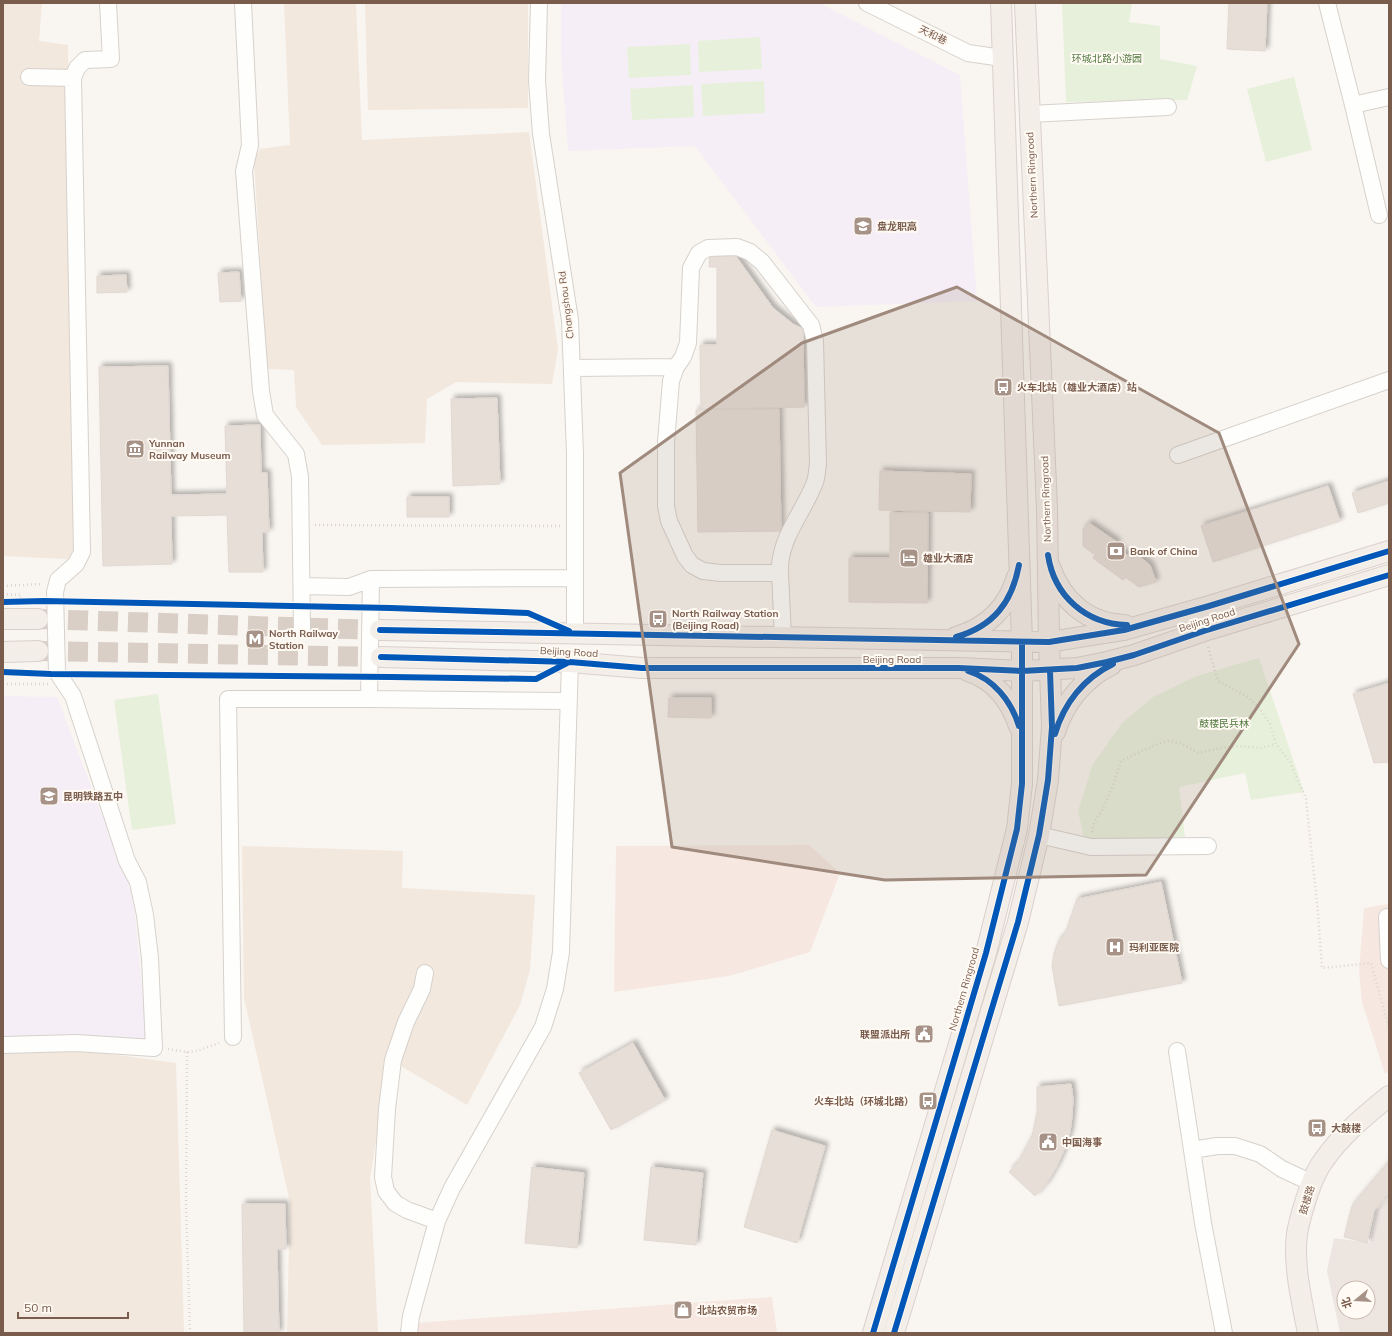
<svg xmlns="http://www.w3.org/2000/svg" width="1392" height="1336" font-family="Mulish,'Noto Sans SC',sans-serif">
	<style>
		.residential { fill: #f2e8de }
		.commercial { fill: #f6e8e1 }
		.industrial { fill: #ede5e0; fill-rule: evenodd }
		.education { fill: #f6eef6 }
		.green { fill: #e7f0db }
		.building { fill: #e6ded7; stroke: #e2d8d2; filter: url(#shadow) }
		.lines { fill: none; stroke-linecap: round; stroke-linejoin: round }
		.major-tunnel { stroke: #d9cfc7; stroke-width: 20; stroke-dasharray: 20 10; stroke-linecap: butt }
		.minor-casing { stroke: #d7d1cb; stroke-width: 18 }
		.major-casing { stroke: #dad1cc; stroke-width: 22 }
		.path { stroke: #dcd5d0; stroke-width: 2.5; stroke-dasharray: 1 3; stroke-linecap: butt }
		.minor { stroke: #fefefd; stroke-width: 16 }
		.major { stroke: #f3eee8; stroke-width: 20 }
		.cycleway-casing { stroke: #fffaf3; stroke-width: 8 }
		.cycleway { stroke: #0057b8; stroke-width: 6 }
		.marked { fill: #9f8a7d; fill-opacity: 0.2; stroke: #9f8a7d; stroke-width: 3; stroke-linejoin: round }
		.labels { text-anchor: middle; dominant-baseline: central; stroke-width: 4; stroke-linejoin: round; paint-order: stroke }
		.street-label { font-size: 10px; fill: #7a5c4d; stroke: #fffaf3 }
		.park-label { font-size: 10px; fill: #537a41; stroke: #fffaf3 }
		.poi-label { font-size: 10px; font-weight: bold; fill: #7a5c4d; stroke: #fffaf3; text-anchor: start }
	</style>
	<defs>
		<filter id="shadow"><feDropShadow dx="3.5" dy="-3.5" stdDeviation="2" flood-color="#0004"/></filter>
	</defs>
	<rect width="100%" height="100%" fill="#f9f5f0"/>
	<path class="residential" d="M3 3H42L39 41 68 45 75 547 68 559 3 556Z
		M284 3H356L362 140 529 132 558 350 552 384 456 382 427 399 425 443 322 445 296 407 294 370 267 369 254 160 260 149 290 145Z
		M365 3H528V108L368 110Z
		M242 846 403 851 402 888 535 895 530 970 520 1005 467 1105 389 1059 370 1178 378 1333H287L290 1202 244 998Z
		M3 1050H80L176 1063 184 1333H3Z"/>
	<path class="commercial" d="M809 845 840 873 810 952 729 976 614 992 616 846Z
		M1389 904V1071L1385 1074 1362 1002 1359 971 1364 908Z
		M772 1297 777 1333H416L415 1323Z"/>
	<path class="industrial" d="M1389 1198V1333H1340L1327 1271 1334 1238 1370 1243 1377 1210ZM1344 1288H1368V1312H1344Z"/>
	<path class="education" d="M561 3H819L960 75 977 301 816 307 695 146 568 151 561 56Z
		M3 696 57 697 133 896 148 1047 3 1041Z"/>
	<path class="green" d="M1062 3H1132L1129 22 1160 26V59L1197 66 1187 100 1066 102Z
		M760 37 762 69 699 72 698 41Z
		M690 44 691 75 629 78 627 47Z
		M1294 77 1312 150 1266 162 1247 89Z
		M764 81 765 113 703 116 701 84Z
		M693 85 694 117 632 120 630 89Z
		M1259 658 1304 792 1251 800 1245 773 1179 787 1185 837 1085 841 1078 811 1093 764 1122 723 1153 697 1197 676Z
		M158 694 176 824 132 830 114 700Z"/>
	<path class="building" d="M1229 3H1267L1265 51 1227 49Z
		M710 255H735L773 308 793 324 803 329 804 407 701 409 700 345H717V267H709Z
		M239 272 241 301 220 302 218 273Z
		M126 275 127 292 97 293V276Z
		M168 366 171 495 227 494 225 426 260 425 261 473H267L269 532H262L263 572H229L227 515 171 516 172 564 103 566 99 367Z
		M497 398 500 484 453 486 451 399Z
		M779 409 781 531 698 532 696 410Z
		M880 471 971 474 970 512 879 510Z
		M1389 481V503L1358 513 1352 493Z
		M1328 486 1340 521 1213 562 1201 526Z
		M407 497H449V517H407Z
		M890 513H928L927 603 849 602V558H890Z
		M1089 523 1117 542 1115 546 1131 558 1139 556 1150 565 1156 582 1139 587 1125 577 1123 580 1093 558 1095 555 1083 546V529Z
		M1389 683V762L1374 763 1353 694Z
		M669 698H711V718L668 717Z
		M1161 882 1182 983 1059 1006 1052 966 1054 953 1059 940 1065 934 1077 899Z
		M633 1043 665 1100 611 1130 579 1073Z
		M1071 1084 1073 1099 1072 1116 1070 1132 1065 1148 1057 1166 1047 1183 1035 1196 1009 1172 1018 1162 1032 1136 1037 1112V1087Z
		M772 1130 825 1146 797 1243 744 1227Z
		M1389 1162V1193L1374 1211 1367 1243 1344 1237 1352 1206Z
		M532 1167 584 1173 577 1248 525 1243Z
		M651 1167 703 1173 696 1245 644 1240Z
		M242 1204H285L286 1249H277L279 1333H244Z"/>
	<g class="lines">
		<path class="major-tunnel" d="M38 619 380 630
			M38 651 381 657"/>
		<defs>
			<path id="minor" d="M243 3 250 145 244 171 261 391 265 415 296 454 300 477 302 629
				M539 3 537 81 541 134 570 320 575 454V633
				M867 3 968 53 1002 58
				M1327 3 1353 105 1389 97
				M29 77 73 78
				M1353 105 1379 215
				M1030 114 1168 107
				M572 368 676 367
				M1178 455 1389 380
				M780 573H721L703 571 692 565 685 556 669 521 666 506V442L671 381 676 367 683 357 688 343 691 268 699 253 708 248 737 247 750 252 762 262 811 325 815 341 818 464C817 470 817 476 815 482 804 512 778 539 780 573L783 637
				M302 586 349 587 371 579 575 578
				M369 699 371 579
				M1039 835 1091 847 1208 846
				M1389 917H1387L1389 960
				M425 973 422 989 406 1022 393 1060 387 1109 383 1177 386 1191 395 1203 407 1210 437 1221
				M233 1037 228 699H369L569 701
				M3 1045 76 1043 154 1048 150 958 145 915 138 882 127 861 73 696 57 672 55 592 58 580 76 564 82 552 73 78 77 68 85 60 111 59 108 3
				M1177 1051 1192 1150
				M409 1333 411 1316 437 1221 452 1188 543 1027 555 989 561 952 570 662
				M1224 1333 1203 1223 1192 1150 1217 1146H1235L1260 1154 1282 1169 1312 1183"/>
			<path id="major" d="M1050 567C1062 601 1088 624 1125 625
				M3 619H38
				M380 630 1049 642 1124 630 1209 606 1389 551
				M956 637C987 628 1008 607 1017 577
				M3 652 38 651
				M381 657 570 662 642 668H959L1022 671 1077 668 1107 662 1134 655 1204 631 1389 575
				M968 671C994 679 1011 701 1019 726
				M1055 732C1064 703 1084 678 1111 665
				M873 1333 986 953 1017 829 1022 784V642L1001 3
				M894 1333 1018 922 1039 835 1048 780 1052 727 1049 642 1047 508 1025 3
				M1308 1333C1302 1302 1293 1265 1297 1234 1299 1220 1304 1206 1308 1193 1312 1181 1317 1169 1324 1160 1341 1135 1366 1115 1389 1096"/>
		</defs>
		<use href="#minor" class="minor-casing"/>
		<use href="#major" class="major-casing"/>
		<path class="path" d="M315 525 560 526
			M3 586 42 584
			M3 594 21 595V602
			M1208 647 1218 681 1249 698 1261 710 1270 724 1276 744 1290 762 1306 799 1318 913 1322 968 1371 963 1389 1028
			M3 684H48
			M1092 832C1094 818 1098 818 1104 806 1111 792 1116 776 1121 761L1144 750 1161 743 1168 741 1180 743 1199 753 1221 748 1239 746 1261 748 1276 744
			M168 1049 187 1052 197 1051 219 1043
			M187 1052 186 1206 190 1333"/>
		<use href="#minor" class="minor"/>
		<use href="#major" class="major"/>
		<defs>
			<path id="cycleway" d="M1048 555C1054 596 1086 624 1127 625
				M3 602 44 601 391 608 528 613 569 631
				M380 630 1049 642 1124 630 1209 606 1389 551
				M956 637C994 626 1012 602 1019 565
				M381 657 570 662 642 668H959L1022 671 1077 668 1107 662 1134 655 1204 631 1389 575
				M968 671C994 679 1011 701 1019 726
				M3 672 51 674 391 677 536 679 569 662
				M1055 734C1064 703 1084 678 1113 664
				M873 1333 986 953 1017 829 1022 784V642
				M894 1333 1018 922 1039 835 1048 780 1052 727 1050 670"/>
		</defs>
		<use href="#cycleway" class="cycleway-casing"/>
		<use href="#cycleway" class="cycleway"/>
	</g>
	<path class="marked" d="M957 287 1219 433 1299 644 1146 875 885 880 672 847 620 473 802 343Z"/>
	<defs>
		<symbol id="school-square" viewBox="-11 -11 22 22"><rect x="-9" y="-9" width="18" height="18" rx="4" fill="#a69286" stroke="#fffaf3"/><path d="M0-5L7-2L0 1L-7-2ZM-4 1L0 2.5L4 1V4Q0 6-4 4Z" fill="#fff"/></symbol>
		<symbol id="bus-square" viewBox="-11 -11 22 22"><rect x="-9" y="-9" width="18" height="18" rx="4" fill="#a69286" stroke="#fffaf3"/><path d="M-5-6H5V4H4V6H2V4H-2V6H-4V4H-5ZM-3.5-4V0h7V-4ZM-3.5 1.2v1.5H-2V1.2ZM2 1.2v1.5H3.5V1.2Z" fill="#fff"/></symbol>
		<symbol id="museum-square" viewBox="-11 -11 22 22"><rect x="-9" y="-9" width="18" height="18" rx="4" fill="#a69286" stroke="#fffaf3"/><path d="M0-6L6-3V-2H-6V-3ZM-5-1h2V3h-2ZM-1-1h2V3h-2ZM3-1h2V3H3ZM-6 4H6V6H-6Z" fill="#fff"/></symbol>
		<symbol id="bank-square" viewBox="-11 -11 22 22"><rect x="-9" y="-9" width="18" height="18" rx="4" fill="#a69286" stroke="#fffaf3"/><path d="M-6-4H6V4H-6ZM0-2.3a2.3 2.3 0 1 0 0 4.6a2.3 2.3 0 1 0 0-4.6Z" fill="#fff"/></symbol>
		<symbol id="hotel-square" viewBox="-11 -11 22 22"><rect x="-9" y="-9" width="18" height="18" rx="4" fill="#a69286" stroke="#fffaf3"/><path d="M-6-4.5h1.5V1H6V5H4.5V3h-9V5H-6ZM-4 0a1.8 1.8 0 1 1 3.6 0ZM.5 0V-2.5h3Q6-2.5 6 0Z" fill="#fff"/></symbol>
		<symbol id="metro-square" viewBox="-11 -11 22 22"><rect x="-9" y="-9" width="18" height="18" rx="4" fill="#a69286" stroke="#fffaf3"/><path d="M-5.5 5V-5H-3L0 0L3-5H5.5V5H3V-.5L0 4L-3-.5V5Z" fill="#fff"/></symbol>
		<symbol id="hospital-square" viewBox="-11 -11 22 22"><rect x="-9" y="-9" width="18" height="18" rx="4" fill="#a69286" stroke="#fffaf3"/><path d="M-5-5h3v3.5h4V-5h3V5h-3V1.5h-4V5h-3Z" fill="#fff"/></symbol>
		<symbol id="civic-square" viewBox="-11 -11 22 22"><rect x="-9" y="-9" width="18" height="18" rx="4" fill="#a69286" stroke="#fffaf3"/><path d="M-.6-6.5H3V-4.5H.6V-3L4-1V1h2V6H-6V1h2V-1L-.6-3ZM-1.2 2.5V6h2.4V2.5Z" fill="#fff"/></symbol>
		<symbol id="shop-square" viewBox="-11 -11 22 22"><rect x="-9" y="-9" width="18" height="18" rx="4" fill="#a69286" stroke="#fffaf3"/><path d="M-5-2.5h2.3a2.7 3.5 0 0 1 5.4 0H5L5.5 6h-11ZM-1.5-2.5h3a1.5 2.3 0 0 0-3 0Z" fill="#fff"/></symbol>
	</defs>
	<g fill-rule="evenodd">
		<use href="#school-square" x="852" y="215" width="22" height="22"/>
		<use href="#bus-square" x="992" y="376" width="22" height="22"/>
		<use href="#museum-square" x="124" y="438" width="22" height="22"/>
		<use href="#bank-square" x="1105" y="540" width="22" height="22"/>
		<use href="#hotel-square" x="898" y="547" width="22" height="22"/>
		<use href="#bus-square" x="647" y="608" width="22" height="22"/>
		<use href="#metro-square" x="244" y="628" width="22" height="22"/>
		<use href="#school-square" x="38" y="785" width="22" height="22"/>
		<use href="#hospital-square" x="1104" y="936" width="22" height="22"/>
		<use href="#civic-square" x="913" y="1023" width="22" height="22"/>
		<use href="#bus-square" x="917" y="1090" width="22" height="22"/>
		<use href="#bus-square" x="1306" y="1117" width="22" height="22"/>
		<use href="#civic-square" x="1037" y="1131" width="22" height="22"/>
		<use href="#shop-square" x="672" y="1299" width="22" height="22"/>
	</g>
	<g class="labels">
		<g class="street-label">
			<text transform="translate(933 35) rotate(26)">天和巷</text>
			<text transform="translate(1032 175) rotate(-93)">Northern Ringroad</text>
			<text transform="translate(566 305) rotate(-97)">Changshou Rd</text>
			<text transform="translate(1046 499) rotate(-92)">Northern Ringroad</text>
			<text transform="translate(1207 620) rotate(-18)">Beijing Road</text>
			<text transform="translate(569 652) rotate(3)">Beijing Road</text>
			<text x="892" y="659">Beijing Road</text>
			<text transform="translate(964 989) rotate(-74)">Northern Ringroad</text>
			<text transform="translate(1307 1200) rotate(-73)">鼓楼路</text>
		</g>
		<g class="park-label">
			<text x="1107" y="58">环城北路小游园</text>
			<text x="1224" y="723">鼓楼民兵林</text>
		</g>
		<g class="poi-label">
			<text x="877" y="226">盘龙职高</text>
			<text x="1017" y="387">火车北站（雄业大酒店）站</text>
			<text x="149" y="443">Yunnan<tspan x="149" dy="12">Railway Museum</tspan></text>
			<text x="1130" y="551">Bank of China</text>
			<text x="923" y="558">雄业大酒店</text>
			<text x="672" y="613">North Railway Station<tspan x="672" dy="12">(Beijing Road)</tspan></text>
			<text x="269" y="633">North Railway<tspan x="269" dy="12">Station</tspan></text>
			<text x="63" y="796">昆明铁路五中</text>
			<text x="1129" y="947">玛利亚医院</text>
			<text x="910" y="1034" text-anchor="end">联盟派出所</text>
			<text x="914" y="1101" text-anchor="end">火车北站（环城北路）</text>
			<text x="1331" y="1128">大鼓楼</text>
			<text x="1062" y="1142">中国海事</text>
			<text x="697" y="1310">北站农贸市场</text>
		</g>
	</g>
	<rect width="1392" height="1336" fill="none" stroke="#7a5c4d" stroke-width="8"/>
	<g transform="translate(1356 1300) rotate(252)"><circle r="19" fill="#fffaf3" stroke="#cabbb1"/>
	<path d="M0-3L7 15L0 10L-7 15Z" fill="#a69286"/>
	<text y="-6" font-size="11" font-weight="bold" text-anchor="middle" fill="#7a5c4d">北</text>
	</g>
	<path d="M18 1312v6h110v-6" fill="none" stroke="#7a5c4d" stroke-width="2"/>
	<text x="24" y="1312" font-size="12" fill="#7a5c4d" stroke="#fffaf3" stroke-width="3" paint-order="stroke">50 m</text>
</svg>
